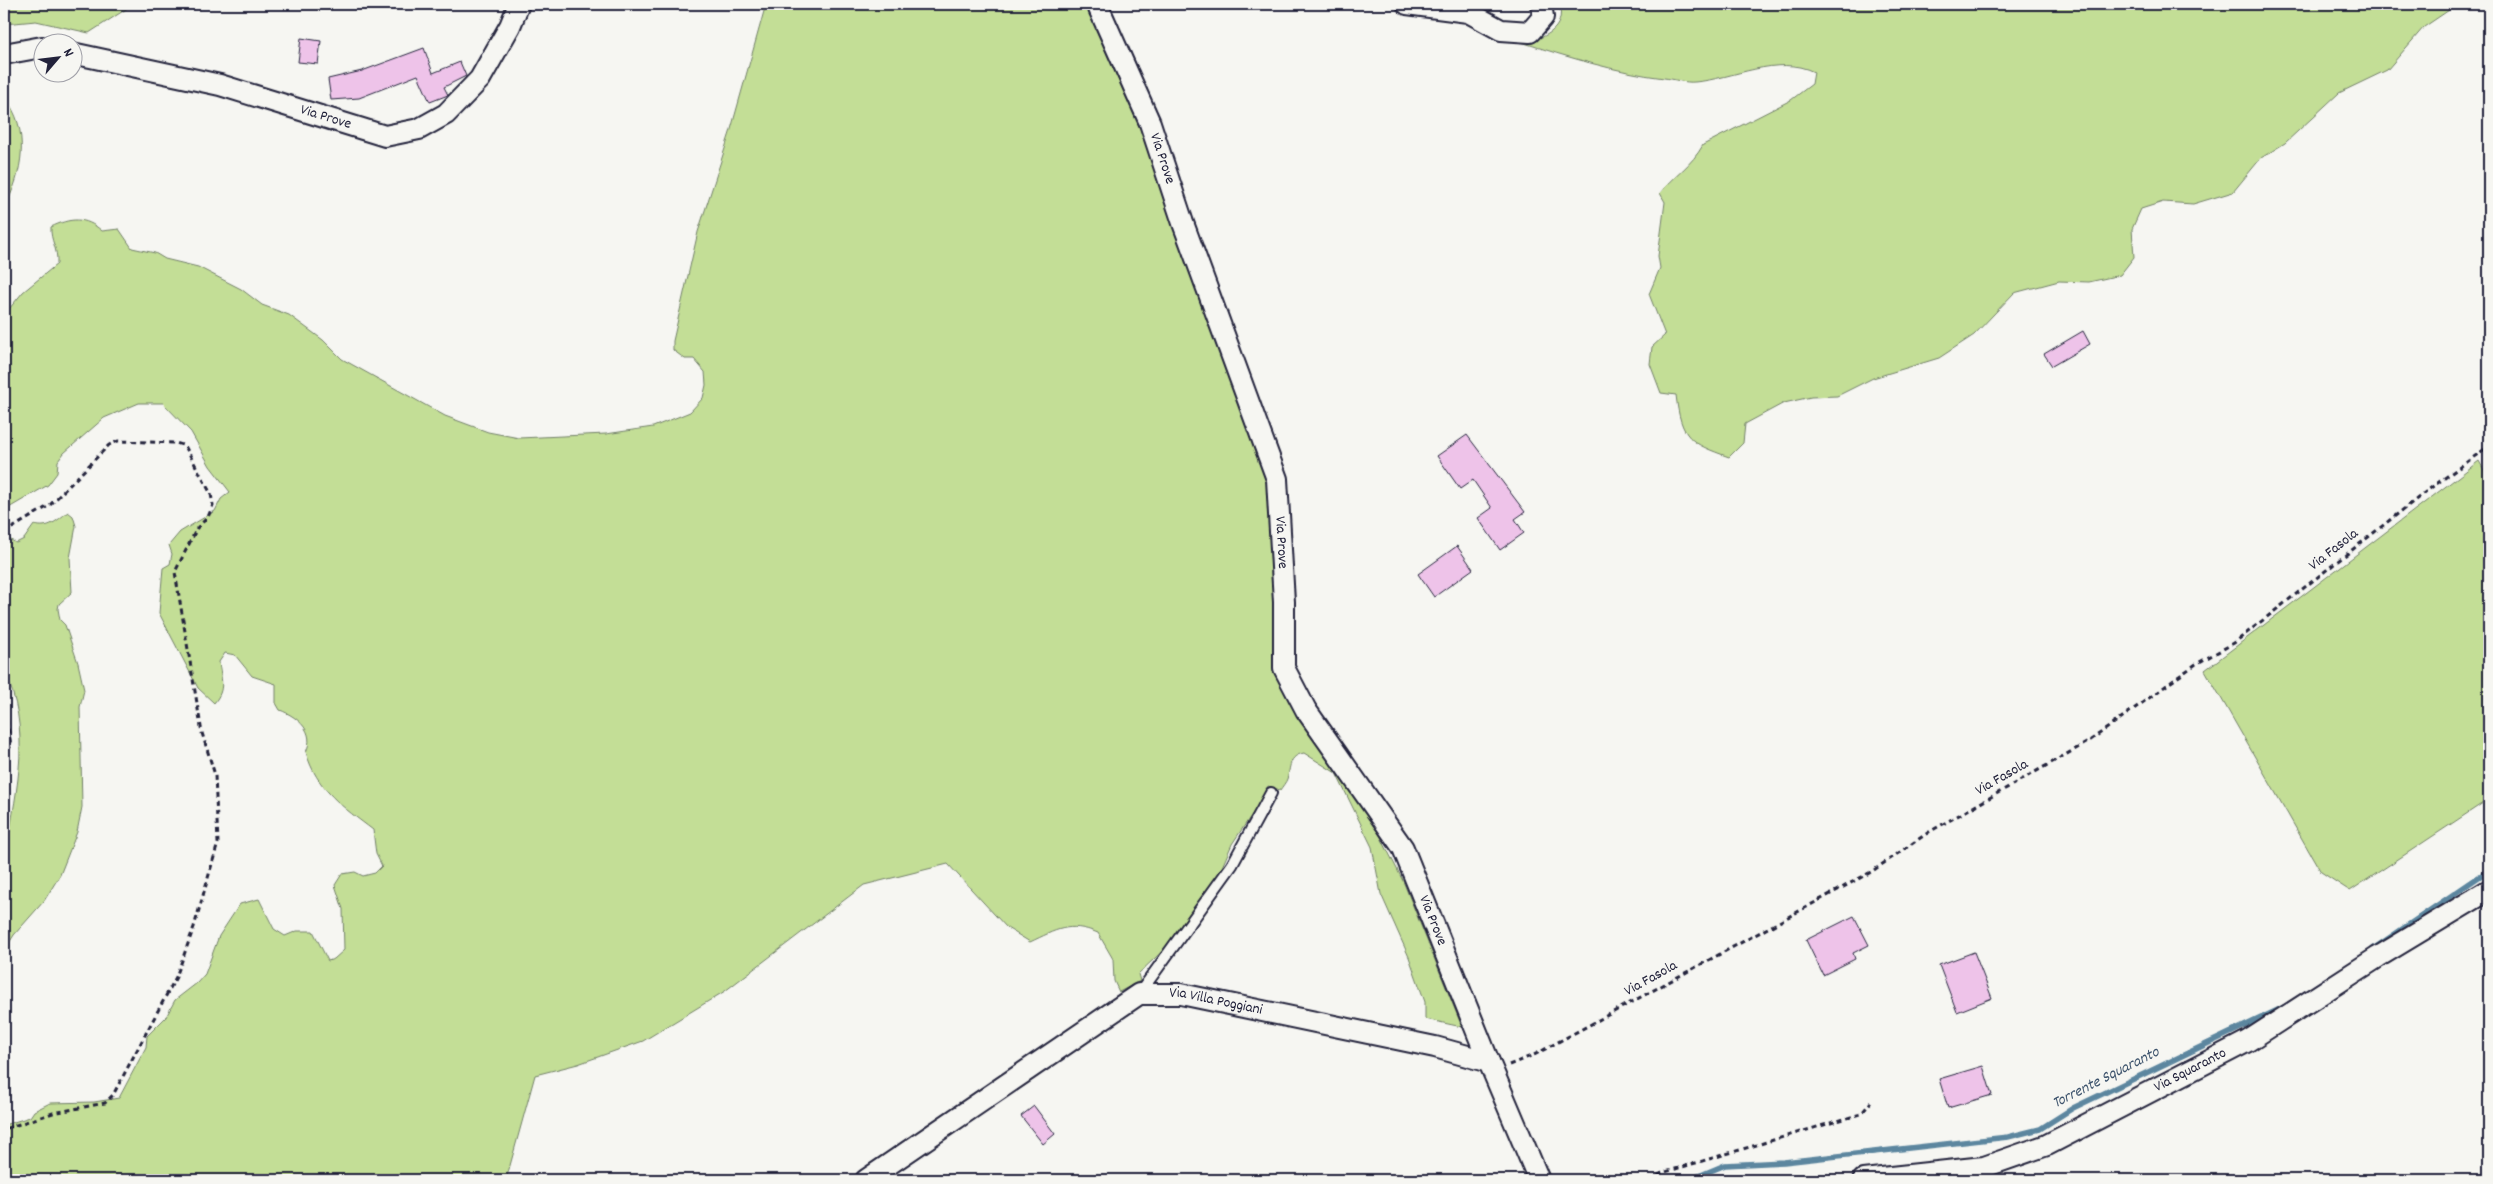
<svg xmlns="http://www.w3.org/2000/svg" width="2493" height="1184" font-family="Dekko,sans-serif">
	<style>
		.green { fill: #c3de96; stroke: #728068 }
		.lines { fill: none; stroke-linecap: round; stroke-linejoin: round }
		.stream { stroke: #5b869f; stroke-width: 5.5 }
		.building { fill: #eec3e9; stroke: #22223b }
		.lane-casing { stroke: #22223b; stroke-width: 14 }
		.street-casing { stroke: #22223b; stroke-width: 24 }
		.path { stroke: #22223b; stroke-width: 3; stroke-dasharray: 5 4; stroke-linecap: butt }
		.lane { stroke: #f6f6f2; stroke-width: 10 }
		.street { stroke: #f6f6f2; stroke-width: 20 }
		.labels { text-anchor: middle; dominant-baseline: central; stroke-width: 5; stroke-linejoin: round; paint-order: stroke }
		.street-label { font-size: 15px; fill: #22223b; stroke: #f6f6f2 }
		.water-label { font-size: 16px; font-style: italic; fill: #3e546d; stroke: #f6f6f2 }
	</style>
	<rect width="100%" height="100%" fill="#f6f6f2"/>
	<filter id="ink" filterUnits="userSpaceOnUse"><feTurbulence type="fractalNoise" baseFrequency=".02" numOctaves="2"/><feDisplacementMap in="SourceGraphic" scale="10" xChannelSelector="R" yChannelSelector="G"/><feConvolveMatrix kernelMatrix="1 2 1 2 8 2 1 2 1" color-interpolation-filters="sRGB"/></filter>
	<g filter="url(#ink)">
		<path class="green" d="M4 4H134L89 33 36 21 4 24Z
			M766 4H1100L1283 491V644L1403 881 1462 1027 1425 1019V1002L1409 957 1381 894 1372 847 1336 773 1304 753C1288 756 1291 767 1287 779 1286 782 1282 787 1280 790L1268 786 1259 804 1232 844 1215 883 1186 929 1138 974 1140 981 1119 992 1114 981 1113 959 1098 933C1069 921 1056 930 1030 942L1007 928 948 864 864 885 725 991 643 1041 578 1064 535 1075 506 1180H4V1125L30 1117 34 1111 50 1103 94 1102 119 1098 146 1047 147 1036 166 1017 175 1000 197 983 205 974 219 936 240 904 259 899 274 929 285 936 297 931H313L328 961 334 959 344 950 343 909 335 885 342 874 355 872 363 876 375 873 382 866 376 854 373 830C344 808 316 789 306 752 316 732 298 717 280 710L276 703V684L252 676 235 655 225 653 219 662C221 679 226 689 214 703L198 688 159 613 163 568 170 564 172 554 169 545 180 532 215 511 221 499 230 492 210 466 191 432 163 403H139L104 418 64 453 58 461 57 473 48 485 7 509 4 508V315L23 292 57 264C58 248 50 241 51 227 70 218 85 216 102 231L119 229 132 248 155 253 165 259 198 267 241 289 262 305 289 315 323 340 342 359 445 416 488 432 519 438 606 434 653 427 690 412 703 398 706 385 705 372 694 359H685L673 350V341L698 232 730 133Z
			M1559 4H2458L2424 27 2387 70 2339 93 2285 143 2261 158 2233 192 2193 204 2163 202 2141 209 2132 229 2134 257 2120 275 2089 282 2059 281 2014 293 1974 335 1939 358 1873 378 1837 396 1811 397 1784 403 1745 424 1743 443 1729 457C1690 443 1681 439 1676 395L1661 393 1650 364 1652 347 1665 335 1649 294 1660 268 1658 256 1665 202 1660 193C1674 176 1692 165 1703 145L1791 100 1812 84 1814 72C1778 54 1732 79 1695 82 1685 83 1674 79 1664 78 1615 72 1568 57 1521 42 1542 40 1567 30 1559 4Z
			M4 97C31 129 23 174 4 208Z
			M2479 461 2489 479V799L2350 891 2321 872 2205 670Z
			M68 512 73 516 76 526 70 558 72 592 59 604 58 609 60 620 65 625 78 663 84 690 80 707 82 807 77 832 60 875 44 901 14 935 4 951V854L7 847C17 787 32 728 4 671V536L16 543 24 539 34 525C49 529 56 521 68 512Z"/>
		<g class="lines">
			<path class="stream" d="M2373 949 2489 870
				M1689 1180 1725 1165 1784 1162 2008 1137 2040 1129 2073 1108 2284 1007"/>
		</g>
		<path class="building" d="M301 38 321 41 318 64 298 62Z
			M424 48 433 73 460 62 466 76 444 87 448 95 430 102 418 75 359 98 331 100 328 79 362 71Z
			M2083 331 2090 344 2052 366 2044 354Z
			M1467 435 1525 512 1515 519 1524 533 1500 550 1478 518 1492 508 1473 480 1460 489 1437 456Z
			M1457 546 1473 569 1434 597 1418 574Z
			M1854 916 1869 945 1853 953 1855 959 1823 975 1806 940Z
			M1974 952 1992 998 1957 1012 1939 965Z
			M1983 1066 1992 1095 1948 1108 1939 1079Z
			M1034 1106 1055 1134 1043 1144 1021 1116Z"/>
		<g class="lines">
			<defs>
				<path id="lane" d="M1139 994 1232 865 1271 793"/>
				<g id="street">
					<path id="s1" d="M1097 4 1150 123 1183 223 1277 479 1284 602V668L1306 710 1403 848 1489 1062"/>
					<path d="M1407 4 1468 12 1501 30 1530 32 1543 17 1541 4"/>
					<path id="s2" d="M72 53 220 85 385 136 419 129 446 114 480 79 510 26 519 4"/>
					<path d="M4 54 42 47"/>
					<path id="s3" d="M866 1180 1139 994H1181L1435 1047 1489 1062 1539 1180"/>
					<path id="s4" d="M1863 1180 1984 1167 2047 1145 2248 1041 2378 957 2489 890"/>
				</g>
			</defs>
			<use href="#lane" class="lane-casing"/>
			<use href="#street" class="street-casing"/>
			<path class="path" d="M4 533 50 505 109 445 118 441 176 443 185 446 211 494 213 505 208 517 197 528 175 572 202 733 215 775 218 843 194 927 176 977 113 1095 105 1103 53 1113 4 1129
				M4 702 11 746 4 752
				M1509 1065 1536 1054 1871 872 1929 832 2088 742 2196 664 2234 643 2428 490 2489 446
				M1650 1180 1662 1173 1861 1114 1871 1102"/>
			<use href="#lane" class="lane"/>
			<use href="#street" class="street"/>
		</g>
	</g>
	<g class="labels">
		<g class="street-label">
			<text stroke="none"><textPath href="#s2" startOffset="262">Via Prove</textPath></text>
			<text stroke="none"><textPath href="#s1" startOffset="168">Via Prove</textPath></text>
			<text stroke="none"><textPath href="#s1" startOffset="572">Via Prove</textPath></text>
			<text transform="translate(2334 550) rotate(-38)">Via Fasola</text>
			<text transform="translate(2002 778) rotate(-30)">Via Fasola</text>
			<text stroke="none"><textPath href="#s1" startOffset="992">Via Prove</textPath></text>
			<text transform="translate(1651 979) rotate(-29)">Via Fasola</text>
			<text stroke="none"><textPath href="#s3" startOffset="408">Via Villa Poggiani</textPath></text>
			<text stroke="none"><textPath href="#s4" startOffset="350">Via Squaranto</textPath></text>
		</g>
		<g class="water-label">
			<text transform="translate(2106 1078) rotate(-27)">Torrente Squaranto</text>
		</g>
	</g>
	<rect width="2493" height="1184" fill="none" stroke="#f6f6f2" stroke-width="20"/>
	<rect x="10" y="10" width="2473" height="1164" fill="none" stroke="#22223b" stroke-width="2" filter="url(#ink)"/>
	<g transform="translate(58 58) rotate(62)"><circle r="24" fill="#f6f6f2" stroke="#a1a1a9"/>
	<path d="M0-4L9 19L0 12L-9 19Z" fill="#22223b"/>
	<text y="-8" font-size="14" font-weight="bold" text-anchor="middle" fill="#22223b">N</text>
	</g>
</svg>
